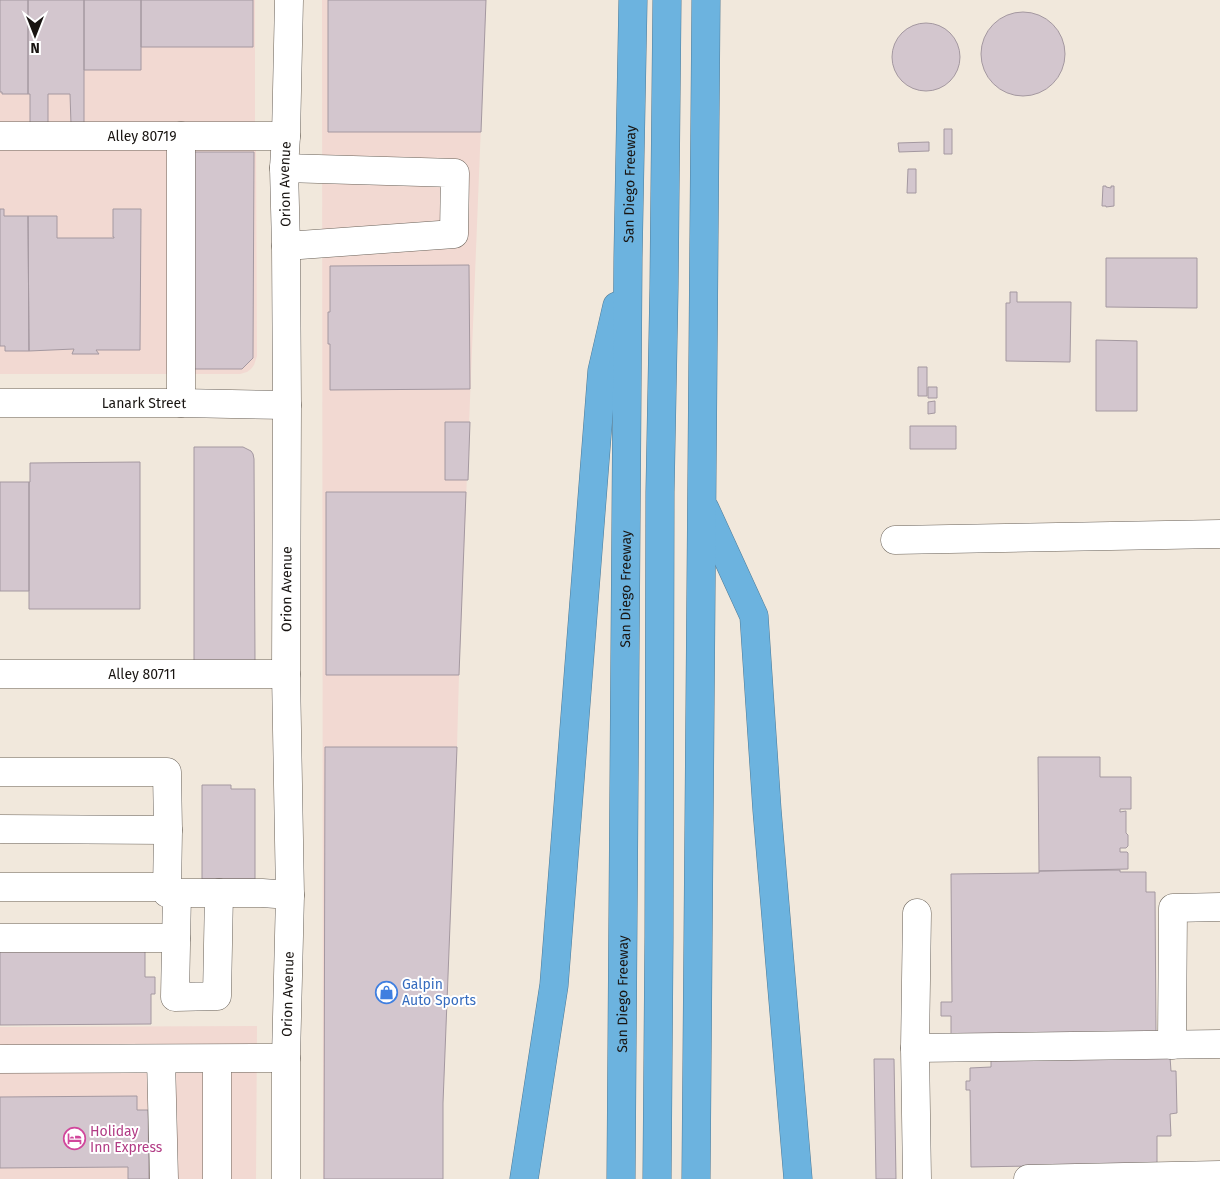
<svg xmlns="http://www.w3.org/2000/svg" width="1220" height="1179" font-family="'Fira Sans',sans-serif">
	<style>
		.commercial { fill: #f2d9d2 }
		.building { fill: #d3c6ce; stroke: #a498a0 }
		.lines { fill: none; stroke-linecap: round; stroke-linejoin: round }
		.minor-casing { stroke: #6a6259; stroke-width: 29 }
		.highway-casing { stroke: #4f7b97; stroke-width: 29 }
		.minor { stroke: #fff; stroke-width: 28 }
		.highway { stroke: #6cb3df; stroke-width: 28 }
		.labels { text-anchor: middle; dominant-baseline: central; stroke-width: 4; stroke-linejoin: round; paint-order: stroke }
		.street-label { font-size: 14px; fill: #181411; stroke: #fff }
		.shop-label { font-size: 14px; fill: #366cbe; stroke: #fff; text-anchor: start }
		.hotel-label { font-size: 14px; fill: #b23c85; stroke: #fff; text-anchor: start }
	</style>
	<rect width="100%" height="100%" fill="#f1e8dc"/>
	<path class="commercial" d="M0 0H255V127H0Z
		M322 0H486L459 675 457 747 443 1103V1179H323Z
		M0 150H256L257 356 254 365 251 369 247 372 240 374H0Z
		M257 1026 256 1179H0V1027Z"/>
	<path class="building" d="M0 0H28V94H2V92H0Z
		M28 0H84V124H71L70 94H48V123H30V94H28Z
		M84 0H141V70H84Z
		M141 0H253V47H141Z
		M328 0H486L481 132H328Z
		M981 54a42 42 0 1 1 84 0a42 42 0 1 1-84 0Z
		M892 57a34 34 0 1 1 68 0a34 34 0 1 1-68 0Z
		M944 129H952V154H944Z
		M929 142V151L899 152 898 143Z
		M191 152H254L253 358 242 369H191Z
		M908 169H916V193H907Z
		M1103 186H1106V187L1111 188V186H1114V206L1106 207V206H1102Z
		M0 209H4V216H28L29 351H5V346H0Z
		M113 209H141L140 350H96L99 354H72L74 349 29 351 28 216H57V238H114V237H113Z
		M1106 258H1197V308L1106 307Z
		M469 265 470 389 330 390V344H328V312H330V266Z
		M1010 292H1017V302H1071L1070 362 1006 361V303H1010Z
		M1096 340 1137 341V411H1096Z
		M918 367H927V396H918Z
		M928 387H937V398H928Z
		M935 401V413L928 414V402Z
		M445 422H470L468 480H445Z
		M910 426H956V449H910Z
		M194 447H243L251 451 253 454 254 459 255 662H194Z
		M140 462V609H29V482H30V463Z
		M0 482H29V591H0Z
		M326 492H466L459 675H326Z
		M325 747H457L443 1103V1179H324Z
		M1038 757H1100V777H1131V809H1120V812L1126 811V833L1128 835V846L1126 848H1120V852H1127L1128 853V869L1039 871Z
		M202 785H231V789H255V879H202Z
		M1120 870V872H1146V892H1155L1156 1035 951 1037V1016H941V1002H952L951 874 1039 873V871Z
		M145 948V977H155V994H151V1024L0 1025V949Z
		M1170 1057 1171 1071H1176L1177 1113 1170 1114 1171 1136H1157V1164L971 1167 970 1090H966V1081H970V1068L991 1067V1059Z
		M874 1059H894L896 1179H876Z
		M137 1096V1110H148L149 1179H128V1167L0 1168V1097Z"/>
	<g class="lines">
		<defs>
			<g id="minor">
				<path id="s1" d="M0 136H286"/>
				<path d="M181 136V403"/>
				<path d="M284 168 455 173 454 234 286 246"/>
				<path id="s2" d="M0 403H181L287 405"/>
				<path d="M895 540 1220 534"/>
				<path id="s3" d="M0 674H286"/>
				<path d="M0 772H167L168 830 167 893H262L290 895"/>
				<path d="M0 829 168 830"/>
				<path d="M0 887H168"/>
				<path d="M177 893 175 997 217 996 219 893"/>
				<path d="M0 938H176"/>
				<path d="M1172 1045 1173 908 1220 907"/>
				<path d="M915 1048 1220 1044"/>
				<path d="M0 1059 286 1058"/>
				<path d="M161 1059 164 1179"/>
				<path d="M217 1059V1179"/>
				<path id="s4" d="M286 1179V1058L290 895 286 674 287 405 286 246 284 168 286 136 289 0"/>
				<path d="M917 1179 915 1048 917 913"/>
				<path d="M1028 1179 1220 1175"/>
			</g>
			<g id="highway">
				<path d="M705 509 754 616 767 810 798 1179"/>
				<path d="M524 1179 554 985 602 371 617 306"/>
				<path id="s5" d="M621 1179 628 258 633 0"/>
				<path d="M657 1179 659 937 660 492 664 288 667 0"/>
				<path d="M696 1179 706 0"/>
			</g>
		</defs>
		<use href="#minor" class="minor-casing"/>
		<use href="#highway" class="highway-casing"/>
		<use href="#minor" class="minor"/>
		<use href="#highway" class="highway"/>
	</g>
	<defs>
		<symbol id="shop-ring" viewBox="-11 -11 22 22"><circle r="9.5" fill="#fff" stroke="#3f7fe0" stroke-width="1.5"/><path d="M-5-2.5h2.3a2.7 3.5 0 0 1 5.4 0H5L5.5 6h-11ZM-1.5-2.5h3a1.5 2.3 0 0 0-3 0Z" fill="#3f7fe0"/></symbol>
		<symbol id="hotel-ring" viewBox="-11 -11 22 22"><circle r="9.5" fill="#fff" stroke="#d1479c" stroke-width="1.5"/><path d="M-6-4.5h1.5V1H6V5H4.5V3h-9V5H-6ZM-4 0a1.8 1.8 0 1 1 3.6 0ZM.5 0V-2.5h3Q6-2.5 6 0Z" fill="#d1479c"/></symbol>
	</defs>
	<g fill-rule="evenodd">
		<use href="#shop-ring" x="374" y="980" width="25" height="25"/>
		<use href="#hotel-ring" x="62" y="1126" width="25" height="25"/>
	</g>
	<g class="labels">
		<g class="street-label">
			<text stroke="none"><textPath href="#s1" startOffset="142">Alley 80719</textPath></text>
			<text stroke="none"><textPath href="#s4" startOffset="995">Orion Avenue</textPath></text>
			<text stroke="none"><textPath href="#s5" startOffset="995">San Diego Freeway</textPath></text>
			<text stroke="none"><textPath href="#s2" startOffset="144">Lanark Street</textPath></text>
			<text stroke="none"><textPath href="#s4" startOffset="590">Orion Avenue</textPath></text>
			<text stroke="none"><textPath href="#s5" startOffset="590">San Diego Freeway</textPath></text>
			<text stroke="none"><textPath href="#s3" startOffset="142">Alley 80711</textPath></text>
			<text stroke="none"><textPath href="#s4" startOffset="185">Orion Avenue</textPath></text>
			<text stroke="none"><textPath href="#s5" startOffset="185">San Diego Freeway</textPath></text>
		</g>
		<g class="shop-label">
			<text x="402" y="984">Galpin<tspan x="402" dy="16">Auto Sports</tspan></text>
		</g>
		<g class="hotel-label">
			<text x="90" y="1131">Holiday<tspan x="90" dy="16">Inn Express</tspan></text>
		</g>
	</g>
	<g transform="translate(35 35) rotate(180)" stroke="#ffffff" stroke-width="4" paint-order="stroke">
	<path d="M0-4L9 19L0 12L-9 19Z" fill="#181411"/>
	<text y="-8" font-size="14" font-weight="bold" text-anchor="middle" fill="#181411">N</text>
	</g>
</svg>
